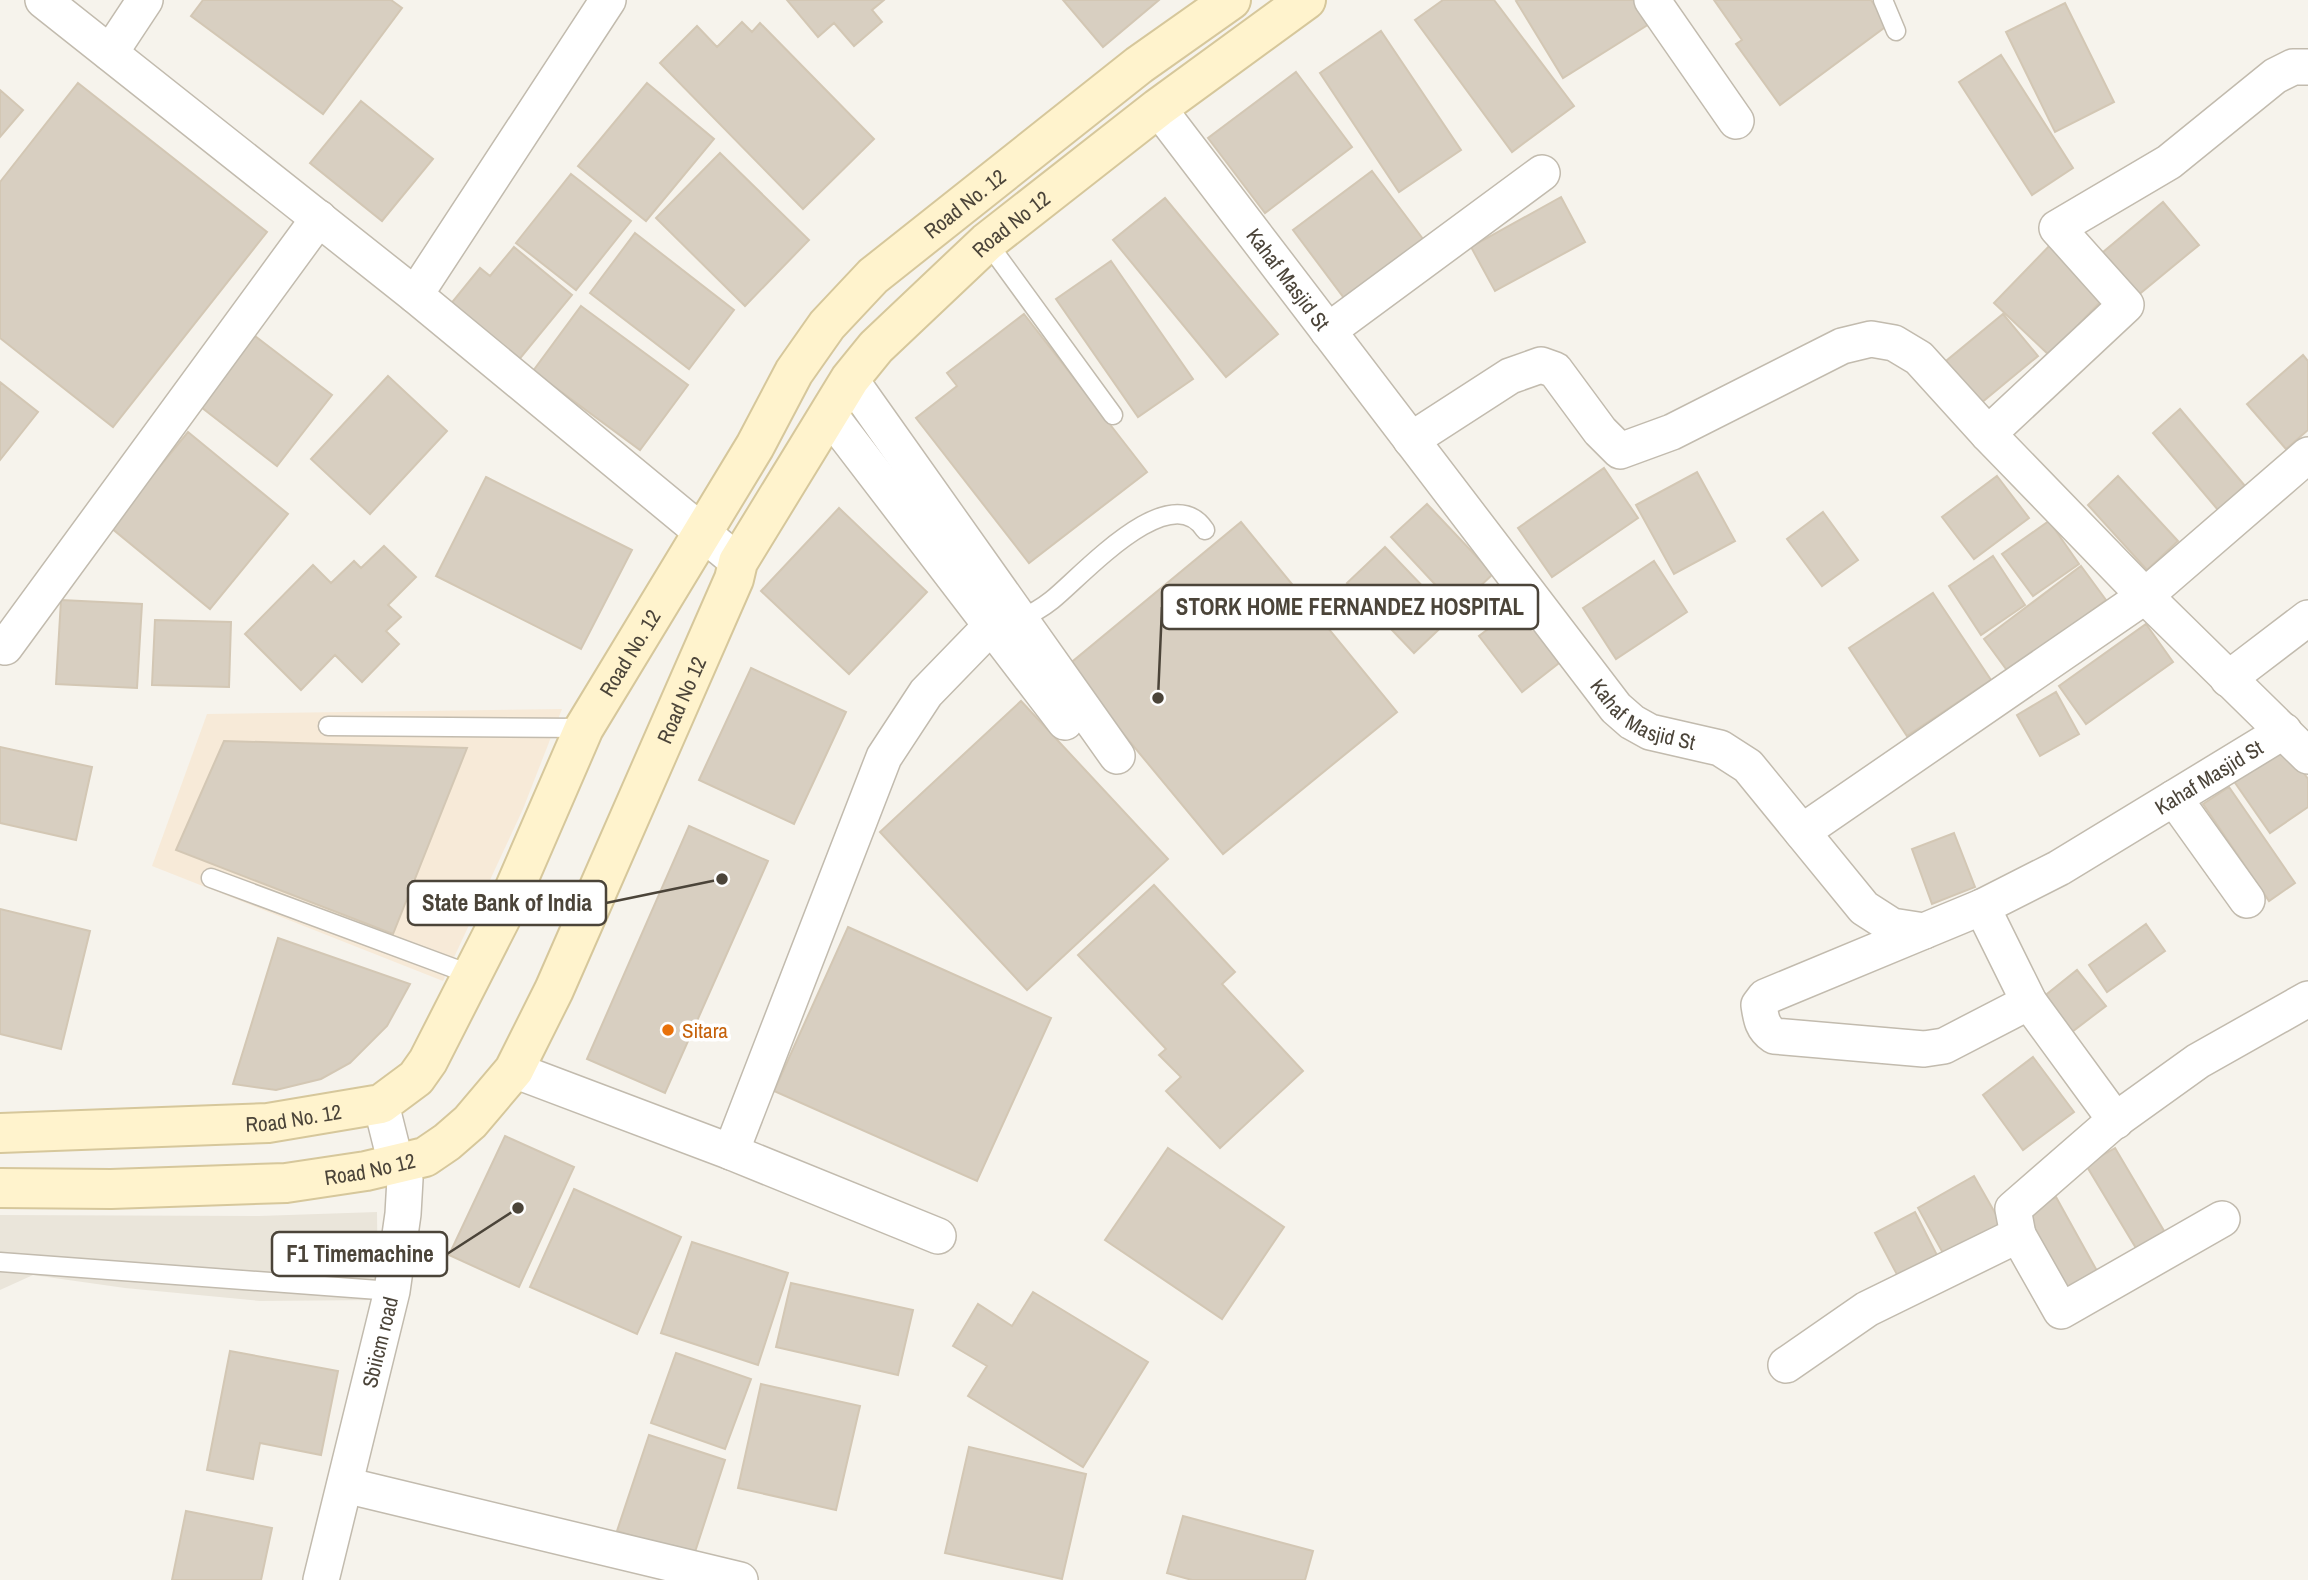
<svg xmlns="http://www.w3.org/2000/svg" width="2308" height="1580" font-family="'Archivo Narrow',sans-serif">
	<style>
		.residential { fill: #eae5da }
		.commercial { fill: #f7ead8 }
		.building { fill: #d8cfc1; stroke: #d3c7b4; stroke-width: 2 }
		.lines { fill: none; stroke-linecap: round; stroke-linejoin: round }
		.lane-casing { stroke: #c2bbae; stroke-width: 21 }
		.street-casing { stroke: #c2bbae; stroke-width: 38 }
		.secondary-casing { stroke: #d6c79b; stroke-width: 42 }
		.lane { stroke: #fff; stroke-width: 18 }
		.street { stroke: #fff; stroke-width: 35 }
		.secondary { stroke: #fff3cd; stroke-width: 38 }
		.food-dot { fill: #e8710a; stroke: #fff; stroke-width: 2.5 }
		.labels { text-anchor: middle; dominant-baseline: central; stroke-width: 7; stroke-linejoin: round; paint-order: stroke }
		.street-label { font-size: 21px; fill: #4b4439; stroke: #fff }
		.food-label { font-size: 21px; fill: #c56008; stroke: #fff; text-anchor: start }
		.leader { fill: none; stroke: #4b4439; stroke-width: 2.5 }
		.callout-dot { fill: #4b4439; stroke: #fff; stroke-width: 2.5 }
		.callout { fill: #fff; stroke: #4b4439; stroke-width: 2.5 }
		.callout-label { font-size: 23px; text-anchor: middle; font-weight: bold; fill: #4b4439 }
	</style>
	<rect width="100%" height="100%" fill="#f6f3ec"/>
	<path class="residential" d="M377 1212 378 1300 260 1301 125 1288 33 1275 0 1290V1215L259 1216Z"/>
	<path class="commercial" d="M562 709 523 809 443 981 152 866 207 714Z"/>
	<path class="building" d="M203 0H391L402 8 323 114 191 16Z
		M787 0H884L872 10 882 22 854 46 834 23 818 37Z
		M1063 0H1159L1103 47Z
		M1443 0H1494L1574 106 1512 152 1415 20Z
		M1518 0H1641L1654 21 1563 78 1516 1Z
		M1714 0H1871L1888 25 1780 105 1736 44 1742 40Z
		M2065 3 2114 102 2055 132 2006 32Z
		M742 22 752 32 760 23 874 139 803 209 660 63 697 26 717 47Z
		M1381 31 1461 150 1399 192 1320 73Z
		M2001 55 2073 168 2032 195 1959 82Z
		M1296 72 1352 147 1265 213 1208 138Z
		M78 83 267 232 113 427 0 338V182Z
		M647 83 714 139 646 221 578 166Z
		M0 90 23 110 0 137Z
		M361 101 433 159 382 221 310 163Z
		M720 153 809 240 745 306 656 218Z
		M1372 171 1429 247 1350 306 1293 230Z
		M571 174 631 221 576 290 516 243Z
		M1561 197 1585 242 1495 291 1471 247Z
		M1165 198 1278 334 1226 377 1113 240Z
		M2163 202 2199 245 2137 296 2102 253Z
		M635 233 734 310 689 369 590 293Z
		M2056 239 2110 292 2049 355 1994 303Z
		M514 247 572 295 517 362 449 306 480 268 490 276Z
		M1111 261 1193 379 1138 417 1056 299Z
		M581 306 688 385 640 450 533 371Z
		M1024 314 1147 472 1029 563 916 418 957 386 947 373Z
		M2003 314 2038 356 1981 403 1946 361Z
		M255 336 332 395 277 466 201 407Z
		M2303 355 2308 361V430L2286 449 2247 404Z
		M388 376 447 431 370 514 311 459Z
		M0 382 38 412 0 460Z
		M2180 409 2245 486 2218 510 2153 433Z
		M188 432 288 514 210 609 110 527Z
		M1604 468 1638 518 1552 577 1518 528Z
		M1697 472 1735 541 1674 574 1636 505Z
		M1997 476 2029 518 1974 559 1942 517Z
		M2118 476 2178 541 2147 570 2088 505Z
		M486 477 632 550 581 649 436 576Z
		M1427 504 1493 574 1457 608 1391 537Z
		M839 508 927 592 849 674 761 591Z
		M1823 512 1858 560 1822 586 1787 539Z
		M2049 521 2079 564 2033 596 2002 554Z
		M1241 522 1397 712 1223 854 1067 666Z
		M384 546 416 577 388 605 401 617 386 631 399 644 362 682 335 655 301 690 245 634 313 565 331 583 354 561 361 568Z
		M1385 547 1452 617 1414 653 1347 583Z
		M1993 556 2025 605 1981 635 1949 586Z
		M1654 561 1687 612 1616 659 1583 608Z
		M2081 566 2106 600 2009 673 1984 639Z
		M1933 593 1991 680 1907 736 1849 648Z
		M61 600 142 604 137 688 56 684Z
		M1526 600 1568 656 1522 692 1479 636Z
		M155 620 231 622 229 687 152 685Z
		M2146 624 2173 662 2086 724 2059 686Z
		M751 668 846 712 794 824 699 780Z
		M2056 692 2079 734 2040 756 2017 715Z
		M1021 701 1168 859 1027 990 880 832Z
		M224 741 467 748 393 934 176 850Z
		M2281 741 2308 779V807L2270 833 2231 777Z
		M0 747 92 767 76 840 0 823Z
		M2229 787 2295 883 2269 901 2203 804Z
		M689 826 768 861 665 1093 587 1059Z
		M1954 833 1975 887 1932 904 1912 849Z
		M1154 885 1235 972 1222 984 1303 1071 1220 1148 1166 1091 1181 1077 1159 1055 1166 1049 1078 955Z
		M0 909 90 931 61 1049 0 1034Z
		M2146 924 2165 951 2107 992 2089 965Z
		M848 927 1051 1018 977 1181 774 1091Z
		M278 938 410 984 387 1026 350 1063 321 1079 276 1090 233 1084Z
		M2077 970 2106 1006 2064 1038 2037 1002Z
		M2033 1057 2074 1112 2023 1150 1983 1095Z
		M505 1136 574 1167 519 1287 449 1255Z
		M1168 1148 1284 1227 1222 1319 1105 1240Z
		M2115 1148 2170 1241 2142 1258 2086 1165Z
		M1974 1176 2006 1232 1949 1264 1918 1208Z
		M574 1189 681 1237 637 1334 530 1287Z
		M2056 1197 2097 1271 2059 1293 2018 1218Z
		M1915 1212 1940 1261 1901 1282 1875 1233Z
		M692 1242 788 1273 758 1365 661 1333Z
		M791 1283 913 1310 898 1375 776 1347Z
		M1033 1292 1148 1362 1083 1467 968 1396 987 1366 953 1346 978 1304 1012 1326Z
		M230 1351 338 1371 321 1455 260 1443 253 1479 207 1470Z
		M676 1353 751 1379 725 1449 651 1423Z
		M761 1384 860 1406 836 1510 738 1488Z
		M649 1435 725 1460 694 1555 617 1531Z
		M969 1447 1086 1474 1062 1579 945 1553Z
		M186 1511 272 1528 261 1580H172Z
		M1183 1516 1313 1551 1305 1580H1192L1167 1573Z"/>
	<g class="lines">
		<defs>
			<path id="lane" d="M1883 0 1896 31
				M987 242 1113 415
				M1019 619C1032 614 1042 608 1052 600 1082 576 1170 476 1205 530
				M328 726 584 728
				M211 878 472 975
				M0 1262 392 1291"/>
			<g id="street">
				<path d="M43 0 415 295 738 562"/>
				<path d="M1652 0 1736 121"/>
				<path d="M110 53 145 0"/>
				<path id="s1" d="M1158 108 1616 708 1632 722 1650 732 1720 748 1748 766 1864 908 1892 926 1924 931 1982 907 2059 868 2284 731"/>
				<path d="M415 295 608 0"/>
				<path d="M1328 331 1542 173"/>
				<path d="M850 379 1117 756"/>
				<path d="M829 414 1065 722"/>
				<path d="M1988 434 2126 305 2057 228 2169 162 2275 76 2293 67H2308"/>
				<path d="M1411 440 1510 376 1541 365 1555 370 1600 431 1620 451 1672 432 1842 346 1871 339 1894 343 1919 358 1988 434 2145 596 2308 756"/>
				<path d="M5 647 319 218"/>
				<path d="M2228 679 2308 618"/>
				<path d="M2174 798 2247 900"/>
				<path d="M1802 832 2145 596 2308 455"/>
				<path d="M1982 907 2029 1002 2116 1121"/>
				<path d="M1924 931 1765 997 1759 1005C1761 1018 1762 1028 1774 1036L1924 1049 1944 1046 2029 1002"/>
				<path d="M514 1070 731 1152 938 1236"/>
				<path d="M731 1152 884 757 926 693 991 626"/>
				<path d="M2018 1235 2061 1311 2222 1219"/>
				<path d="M1786 1365 1867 1309 2018 1235 2013 1209 2113 1122 2198 1061 2308 999"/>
				<path d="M345 1485 740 1580"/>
				<path id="s2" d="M321 1580 392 1291 403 1214 405 1179 396 1164 381 1104"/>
			</g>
			<g id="secondary">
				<path id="s3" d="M0 1133 268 1123 381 1104 416 1078 428 1061 506 908 584 728 755 446 794 372 827 325 873 276 1139 65 1231 0"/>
				<path id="s4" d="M0 1188 111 1189 286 1183 366 1171 425 1157 447 1142 470 1122 514 1070 554 990 734 579 738 562 850 379 876 347 987 242 1158 108 1306 0"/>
			</g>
		</defs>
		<use href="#lane" class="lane-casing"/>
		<use href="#street" class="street-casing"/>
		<use href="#secondary" class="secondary-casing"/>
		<use href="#lane" class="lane"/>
		<use href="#street" class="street"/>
		<use href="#secondary" class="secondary"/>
	</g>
	<circle class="food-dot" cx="668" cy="1030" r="7"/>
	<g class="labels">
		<g class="street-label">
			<text stroke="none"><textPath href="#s3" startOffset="1470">Road No. 12</textPath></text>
			<text stroke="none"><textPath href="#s4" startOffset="1547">Road No 12</textPath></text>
			<text stroke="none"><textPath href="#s1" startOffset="215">Kahaf Masjid St</textPath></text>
			<text stroke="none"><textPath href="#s3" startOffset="903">Road No. 12</textPath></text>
			<text stroke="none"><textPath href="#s4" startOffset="959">Road No 12</textPath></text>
			<text stroke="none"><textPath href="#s1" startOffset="782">Kahaf Masjid St</textPath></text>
			<text stroke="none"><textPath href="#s1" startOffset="1475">Kahaf Masjid St</textPath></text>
			<text stroke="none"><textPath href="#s3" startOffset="294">Road No. 12</textPath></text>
			<text stroke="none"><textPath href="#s4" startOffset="371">Road No 12</textPath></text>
			<text stroke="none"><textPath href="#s2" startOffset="245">Sbiicm road</textPath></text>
		</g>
		<g class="food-label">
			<text x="682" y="1030">Sitara</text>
		</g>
	</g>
	<path class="leader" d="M1158 698L1162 607M722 879L606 903M518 1208L447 1254"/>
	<g class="callout-dot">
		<circle cx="1158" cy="698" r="7"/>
		<circle cx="722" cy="879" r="7"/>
		<circle cx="518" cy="1208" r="7"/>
	</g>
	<g class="callout">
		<rect x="1162" y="585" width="376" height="44" rx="7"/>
		<rect x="408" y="881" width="198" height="44" rx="7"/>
		<rect x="272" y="1232" width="175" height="44" rx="7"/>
	</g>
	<g class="callout-label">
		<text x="1350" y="615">STORK HOME FERNANDEZ HOSPITAL</text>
		<text x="507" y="911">State Bank of India</text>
		<text x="360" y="1262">F1 Timemachine</text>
	</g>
</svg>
